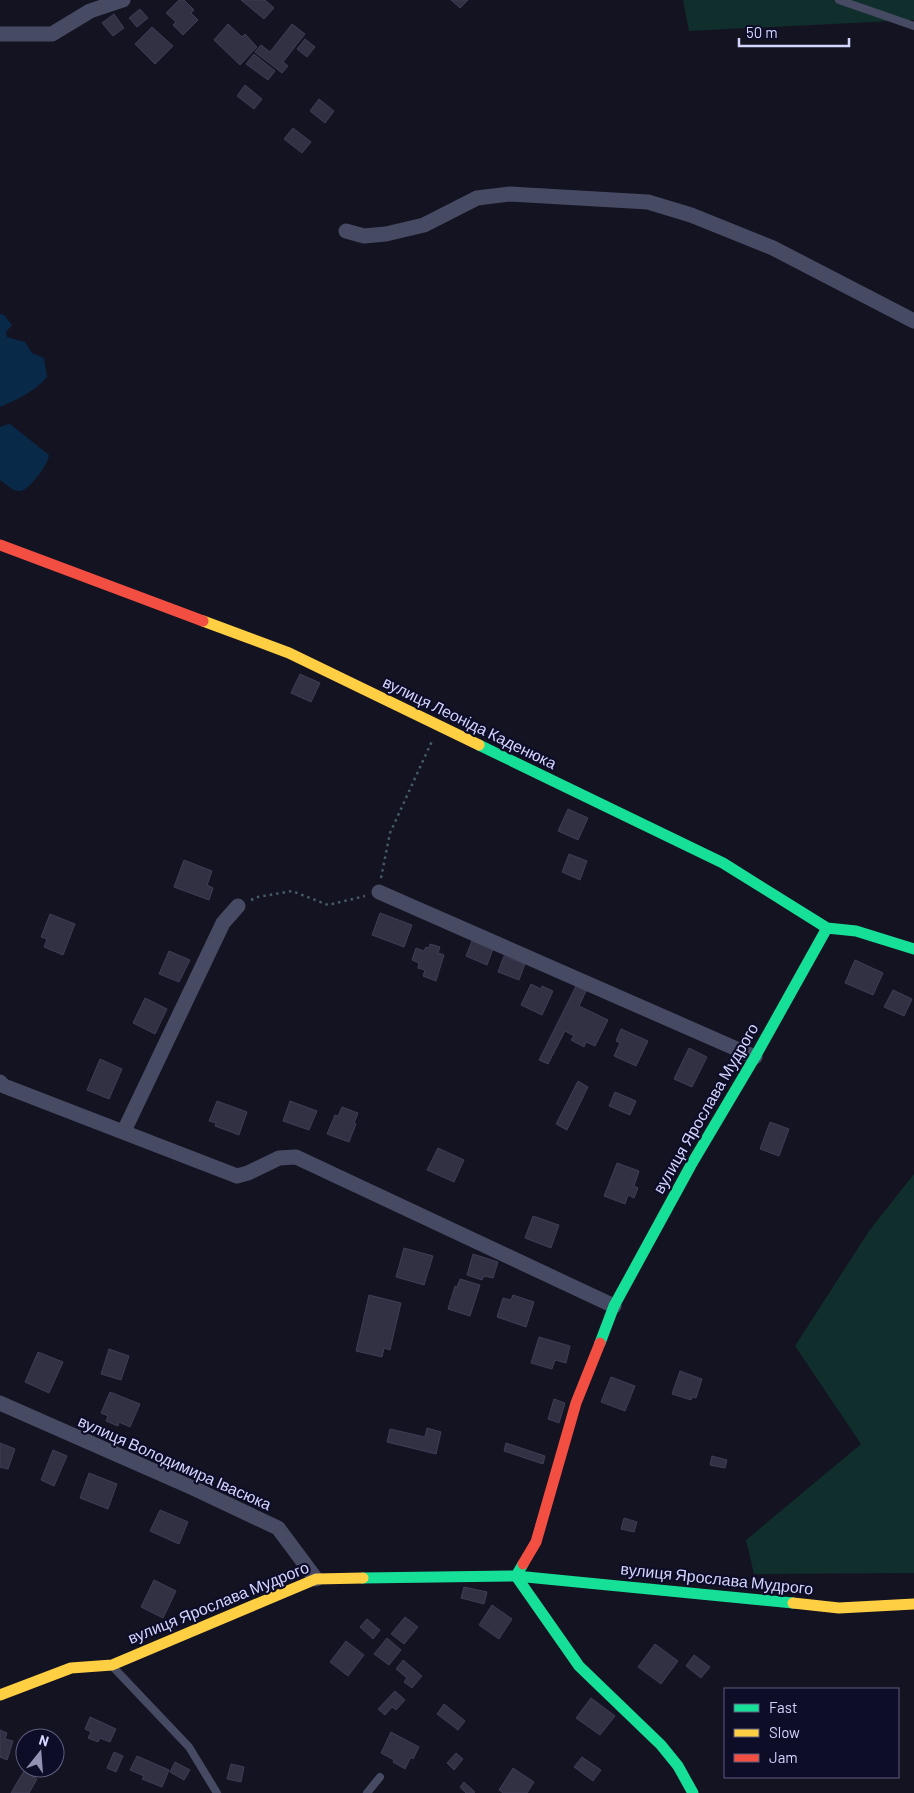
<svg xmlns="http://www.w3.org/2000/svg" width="914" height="1793" font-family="Barlow,sans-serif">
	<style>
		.green { fill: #102e2b }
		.water { fill: #082948 }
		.building { fill: #323144; stroke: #3f3d56 }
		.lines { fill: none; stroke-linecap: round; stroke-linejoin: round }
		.path { stroke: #465a67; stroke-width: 2.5; stroke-dasharray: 2.5 4; stroke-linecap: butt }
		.lane { stroke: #474a63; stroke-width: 8 }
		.street { stroke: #474a63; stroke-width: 15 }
		.fast { stroke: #16e098; stroke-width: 11 }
		.slow { stroke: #ffcf43; stroke-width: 11 }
		.jam { stroke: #f24e42; stroke-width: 11 }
		.labels { text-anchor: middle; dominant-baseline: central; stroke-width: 4.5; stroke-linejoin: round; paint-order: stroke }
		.street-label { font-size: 16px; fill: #d4d5ff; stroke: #0e0d28 }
	</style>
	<rect width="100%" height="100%" fill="#141322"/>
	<path class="green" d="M683 0H914V20L689 31Z
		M914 1174V1573L754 1574 746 1540 861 1444 795 1346 869 1231Z"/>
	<path class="water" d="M0 314 4 315 12 325 6 332 7 337 25 342 32 353 44 358 47 377C34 392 18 399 0 407Z
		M10 424 49 455C49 463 30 489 21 491 13 492 6 484 0 480V427L5 425Z"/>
	<path class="building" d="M179 0H184L194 10 191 13 198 20 183 35 173 25 176 22 166 13Z
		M241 0H265L274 8 264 19Z
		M451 0H468L460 8Z
		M140 9 148 18 137 27 129 18Z
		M114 14 124 28 113 36 102 23Z
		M228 24 242 37 245 34 257 47 240 65 214 40Z
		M292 24 305 34 283 62 288 66 282 73 255 52 261 45 270 52Z
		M152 27 173 46 155 64 135 44Z
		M305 39 315 47 307 57 297 49Z
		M254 54 275 71 268 80 246 64Z
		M245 85 262 99 254 109 237 96Z
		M319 99 334 111 325 123 310 111Z
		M293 128 311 142 302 153 284 139Z
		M300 674 320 683 311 702 291 693Z
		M568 809 588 818 578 840 558 831Z
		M569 854 587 861 580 880 562 872Z
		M184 860 212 871 207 885 213 888 209 900 174 887Z
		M380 913 412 925 404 947 372 935Z
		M50 914 75 924 63 955 44 947 47 939 41 937Z
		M472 941 493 949 487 965 466 956Z
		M430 944 440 947 438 953 444 955 436 981 423 976 425 970 418 968 419 963 412 960 416 948 424 951 426 947 429 948Z
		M169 951 190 960 179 982 159 974Z
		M504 956 525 964 519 980 498 972Z
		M855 960 883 973 873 995 845 983Z
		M531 984 541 989 542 986 553 991 542 1015 521 1005Z
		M576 986 586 991 579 1006 608 1020 595 1046 586 1042 584 1047 571 1040 574 1036 565 1031 548 1064 539 1060Z
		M893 990 912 999 904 1016 884 1007Z
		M145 998 167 1009 155 1034 133 1023Z
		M621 1029 648 1041 636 1066 614 1056 620 1043 616 1041Z
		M689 1048 707 1057 692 1087 674 1079Z
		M100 1059 122 1069 109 1099 87 1090Z
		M578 1081 588 1087 567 1130 556 1124Z
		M615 1092 636 1101 630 1115 609 1106Z
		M217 1101 247 1112 239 1135 215 1126 216 1123 209 1121Z
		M290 1101 317 1111 309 1130 283 1121Z
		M342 1107 358 1113 354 1123 356 1124 349 1142 327 1134 335 1115 338 1116Z
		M770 1122 789 1129 779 1156 760 1149Z
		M438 1148 464 1160 454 1182 427 1170Z
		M617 1163 639 1171 634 1186 638 1188 634 1198 628 1195 625 1204 604 1196Z
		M533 1216 559 1225 551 1248 525 1238Z
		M404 1248 433 1256 424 1285 396 1277Z
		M473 1254 498 1262 493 1278 484 1276 482 1280 467 1275Z
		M460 1279 480 1285 470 1316 448 1309 455 1286 457 1287Z
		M369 1295 401 1303 390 1350 384 1348 382 1357 356 1351Z
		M513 1295 534 1302 526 1327 497 1317 503 1298 511 1300Z
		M539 1337 570 1346 566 1363 555 1360 552 1369 531 1363Z
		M109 1349 129 1356 121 1380 101 1374Z
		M38 1352 63 1362 49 1393 25 1382Z
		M680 1371 702 1379 696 1398 692 1397 691 1400 672 1394Z
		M611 1377 635 1386 625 1411 601 1402Z
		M110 1392 140 1404 130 1427 119 1422 118 1426 106 1421 108 1416 101 1413Z
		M554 1399 565 1403 559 1423 548 1419Z
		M427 1428 441 1432 436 1454 387 1442 390 1429 425 1437Z
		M0 1443 15 1449 8 1469 0 1467Z
		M506 1443 545 1456 543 1464 504 1451Z
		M53 1450 67 1456 54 1486 41 1480Z
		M712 1456 727 1460 725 1468 710 1465Z
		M89 1473 117 1484 108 1509 80 1498Z
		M160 1510 188 1522 179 1544 150 1531Z
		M624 1518 637 1522 634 1532 621 1529Z
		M154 1580 176 1591 163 1618 141 1607Z
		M464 1587 487 1592 484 1604 461 1598Z
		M492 1605 512 1619 499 1639 479 1625Z
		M405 1617 418 1627 404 1644 391 1634Z
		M367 1619 380 1630 373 1639 360 1627Z
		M387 1638 401 1650 389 1665 374 1654Z
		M346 1641 364 1655 348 1676 330 1662Z
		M655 1644 678 1661 661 1684 638 1667Z
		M694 1655 710 1667 701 1678 686 1666Z
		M403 1660 422 1676 412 1688 404 1682 407 1678 396 1669Z
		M395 1691 405 1700 396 1710 392 1707 385 1715 378 1709Z
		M591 1698 615 1716 600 1735 576 1718Z
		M444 1704 465 1721 458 1730 437 1714Z
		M90 1717 116 1729 110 1742 100 1738 98 1742 88 1738 91 1732 85 1729Z
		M0 1730 7 1733 5 1739 13 1741 7 1760 0 1757Z
		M391 1732 419 1747 413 1759 411 1757 405 1769 393 1762 394 1760 381 1753Z
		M114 1752 123 1756 116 1772 107 1768Z
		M456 1753 463 1759 454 1770 447 1763Z
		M137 1756 169 1770 162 1787 142 1779 144 1776 130 1770Z
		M582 1757 601 1770 593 1781 574 1767Z
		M175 1762 190 1770 184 1780 170 1772Z
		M231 1764 244 1767 241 1782 227 1779Z
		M513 1768 534 1782 527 1793H503L499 1790Z
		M24 1771 37 1779 29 1793H11Z
		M464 1782 475 1792 473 1793H466L460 1787Z"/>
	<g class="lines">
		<path class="path" d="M381 878 390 833 432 741
			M251 900 258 897 292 891 328 905 365 896"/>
		<path class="lane" d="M839 0 914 26
			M113 1667 189 1747 217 1793
			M367 1793 380 1777"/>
		<path class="street" d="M0 34H52L90 11 123 0
			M346 231 364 236 386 234 424 225 477 198 510 194 648 202 691 215 773 248 914 321
			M379 892 755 1057
			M0 1082 4 1086 237 1176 248 1173 279 1158 296 1157 614 1306
			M124 1131 223 923 238 906
			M0 1403 193 1488 278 1528 316 1579"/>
		<path class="fast" d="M479 745 723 863 827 928 856 931 914 949
			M600 1343 614 1306 691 1165 755 1057 827 928
			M523 1564 516 1576 579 1666 661 1745 678 1766 693 1793
			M363 1578 516 1576 793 1603"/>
		<path class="slow" d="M203 621 289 653 479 745
			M793 1603 839 1608 914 1604
			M0 1695 71 1668 112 1665 316 1579 363 1578"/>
		<path class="jam" d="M0 545 203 621
			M523 1564 536 1542 576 1403 600 1343"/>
	</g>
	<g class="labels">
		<g class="street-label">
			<text transform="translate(470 722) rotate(26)">вулиця Леоніда Каденюка</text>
			<text transform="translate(705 1108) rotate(-60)">вулиця Ярослава Мудрого</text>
			<text transform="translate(175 1462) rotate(24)">вулиця Володимира Івасюка</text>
			<text transform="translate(717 1578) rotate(6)">вулиця Ярослава Мудрого</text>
			<text transform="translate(218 1602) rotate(-22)">вулиця Ярослава Мудрого</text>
		</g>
	</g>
	<rect x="724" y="1688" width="175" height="90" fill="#0e0d28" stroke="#5d5d7e"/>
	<rect x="734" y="1704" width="25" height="8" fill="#16e098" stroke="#5d5d7e"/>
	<text x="769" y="1713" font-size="15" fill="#d4d5ff">Fast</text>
	<rect x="734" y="1729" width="25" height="8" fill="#ffcf43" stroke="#5d5d7e"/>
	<text x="769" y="1738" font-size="15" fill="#d4d5ff">Slow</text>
	<rect x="734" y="1754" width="25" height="8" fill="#f24e42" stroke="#5d5d7e"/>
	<text x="769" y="1763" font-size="15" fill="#d4d5ff">Jam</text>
	<g transform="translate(40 1753) rotate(17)"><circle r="24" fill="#0e0d28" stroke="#5d5d7e"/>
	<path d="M0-4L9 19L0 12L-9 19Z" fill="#9191b2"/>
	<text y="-8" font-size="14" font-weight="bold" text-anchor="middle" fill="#d4d5ff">N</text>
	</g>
	<path d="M739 38v8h110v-8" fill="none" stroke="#d4d5ff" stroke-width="2.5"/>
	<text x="746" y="38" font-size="15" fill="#d4d5ff" stroke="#0e0d28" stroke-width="4" paint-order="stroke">50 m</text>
</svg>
